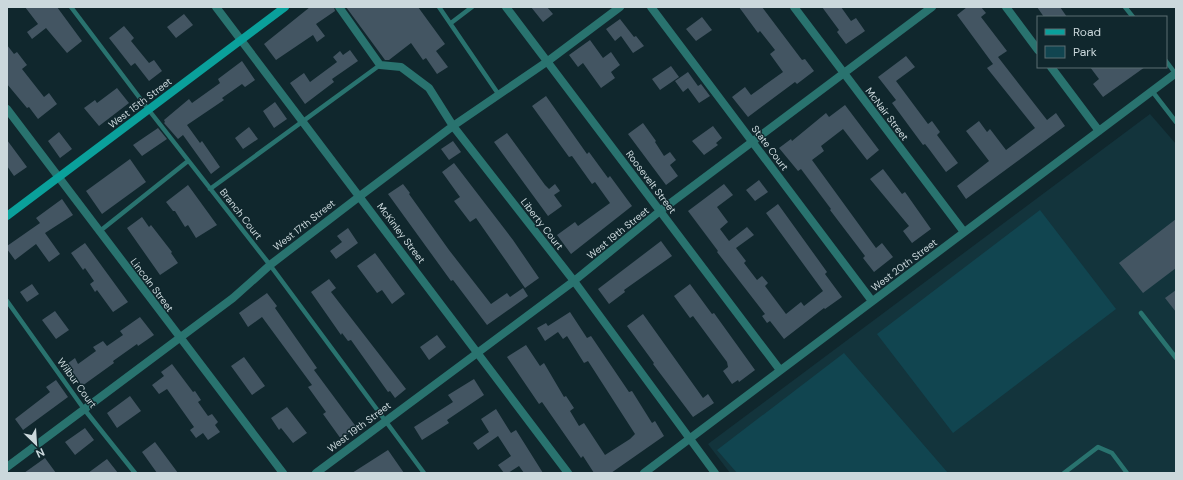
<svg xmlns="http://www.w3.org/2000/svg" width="1183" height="480" font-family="'DM Sans',sans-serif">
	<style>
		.built { fill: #13343c }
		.green { fill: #114550 }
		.building { fill: #435562 }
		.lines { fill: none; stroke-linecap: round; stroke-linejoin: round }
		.lane { stroke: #29736f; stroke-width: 4.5 }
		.street { stroke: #29736f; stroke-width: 8 }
		.secondary { stroke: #0aa09b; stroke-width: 8 }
		.labels { text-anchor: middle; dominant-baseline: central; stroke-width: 3; stroke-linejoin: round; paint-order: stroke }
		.street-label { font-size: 10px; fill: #cbd8dc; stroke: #10272d }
	</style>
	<rect width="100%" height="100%" fill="#10272d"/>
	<path class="built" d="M1150 114 1176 144V473H730L708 444Z"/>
	<path class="green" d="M1040 210 1116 309 953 433 877 334Z
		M844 353 948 473H737L717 450Z"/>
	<path class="building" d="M25 7H57L82 41 67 53 46 28 32 39 27 32 38 24Z
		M310 7H334L335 11 316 24 325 36 317 42 313 35 276 60 264 44Z
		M346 7H418L445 44 436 51 448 67 437 74 426 58 423 60 411 43 389 60H385Z
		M531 7H547L553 14 543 22Z
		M739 7H762L802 60 805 59 814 71 797 84 795 82 748 117 732 97 745 87 751 95 783 72 770 54 775 50 760 31 758 33Z
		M822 7H841L851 21 856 18 865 31 846 44 837 32 839 30Z
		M967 7H981L986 13 981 17 1007 51 998 57 1047 120 1056 113 1065 126 966 199 957 186 989 161 966 131 979 121 987 132 990 129 1006 150 1035 128 987 68 993 64 957 15Z
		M1037 7H1060L1067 17H1044Z
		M184 14 193 25 176 38 167 27Z
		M702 17 712 30 696 41 686 29Z
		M620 19 634 37 636 36 644 46 633 53 621 36 615 41 606 29Z
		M124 26 134 38 131 41 149 63 154 60 162 71 149 81 135 63 131 66 109 38Z
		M590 40 603 58 611 52 620 65 611 72 615 78 601 88 583 63 578 67 569 55Z
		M7 45 14 54 17 52 27 65 22 69 44 97 49 93 57 104 38 119 29 107 27 108 7 84Z
		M350 50 358 61 332 79 334 82 305 104 290 83 304 73 310 82 337 62 333 57 340 51 343 55Z
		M906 56 915 67 896 81 928 124 932 121 940 132 937 135 958 163 946 172 929 149 925 144 923 145 892 103 896 100 878 77Z
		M242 61 255 80 245 87 242 84 222 98 224 100 187 125 200 143 202 141 220 167 211 174 183 135 178 139 164 123 165 122 164 120 189 99 192 103 220 83 218 79Z
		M671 66 679 77 660 90 652 79Z
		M1090 67H1145L1103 97 1093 84 1099 79Z
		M688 72 698 86 701 84 710 96 699 103 688 88 683 92 675 81Z
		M117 88 129 103 99 126 84 108 95 100 97 103Z
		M546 96 587 154 589 152 608 178 610 176 632 206 571 254 557 235 575 222 578 226 610 203 595 182 592 184 572 156 569 157 532 106Z
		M275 102 287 119 274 128 263 111Z
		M845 105 879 150 867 160 843 129 821 146 824 151 812 160 876 248 882 243 893 257 874 272 863 258 865 256 830 210 831 209 801 169 798 171 779 148 791 139 792 141 826 113 829 117Z
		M643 123 656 141 655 142 664 156 670 152 676 160 670 165 678 176 666 185 628 134Z
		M713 126 722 138 716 143 718 145 704 155 692 141Z
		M249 127 258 139 243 149 235 138Z
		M158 128 167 139 142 156 133 145Z
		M59 132 72 149 60 158 48 141Z
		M507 133 545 185 549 189 555 184 560 191 554 195 562 206 548 216 494 142Z
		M7 140 27 167 14 176 7 166Z
		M453 141 461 152 449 160 441 149Z
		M130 159 146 182 102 214 86 191Z
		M454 163 513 240 539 278 525 288 476 218 470 222 454 201 460 197 442 172Z
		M883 169 902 194 905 192 931 229 912 243 903 231 909 226 870 179Z
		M759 180 768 192 755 201 746 190Z
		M403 184 410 193 409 194 449 250 491 304 507 293 510 297 523 288 528 296 487 325 453 280 451 281 388 194Z
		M724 184 733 195 717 207 728 222 720 229 729 241 747 227 754 235 736 248 746 261 744 263 757 280 762 276 768 283 765 286 786 314 801 302 804 306 823 291 766 213 778 204 827 272 825 274 842 297 825 309 824 308 784 339 770 321 767 323 762 316 765 314 717 252 718 251 688 211Z
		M188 185 217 225 196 238 188 225 185 227 175 211H173L166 202Z
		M62 199 73 215 45 233 60 254 49 262 36 244 15 260 7 249V246L40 223 36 218Z
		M142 217 149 227 151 225 172 252 171 253 178 263 160 275 127 228Z
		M1176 219V268L1143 293 1119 263Z
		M348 228 358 243 336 259 330 251 342 242 337 236Z
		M661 241 672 256 624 290 625 292 609 304 598 289Z
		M85 243 128 302 113 312 97 290 95 292 90 284 94 281 85 268 83 270 71 253Z
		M375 253 405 294 392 304 382 290 377 293 357 266Z
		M329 279 336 288 331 292 406 389 395 398 390 391 388 392 351 340 348 341 342 333 341 335 311 292Z
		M32 284 39 294 27 302 20 292Z
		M690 284 712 314 714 313 755 370 739 382 738 380 732 384 723 371 728 367 727 362 693 316 690 318 674 296Z
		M1176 290V312L1165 298Z
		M267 293 277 306 275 308 317 368 314 370 357 428 341 439 323 414 326 412 308 387 312 385 262 317 248 327 239 313Z
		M55 311 69 330 56 339 42 320Z
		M570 312 587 338 591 336 629 392 632 391 652 423 655 421 664 436 611 473H594L583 456 581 458 542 402 539 404 507 357 526 345 540 366 544 363 564 397 566 396 574 408 570 411 579 426 584 423 605 455 630 439 635 434 588 361 584 363 567 336 563 339 558 332 545 341 537 328 546 323 548 326Z
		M643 314 703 398 708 394 714 403 693 417 653 364 654 363 627 326Z
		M140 317 154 335 138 346 137 344 113 361 114 363 82 386 67 364 75 358 78 364 96 351 93 347 103 341 107 346 123 335 120 331Z
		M437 335 446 347 429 360 420 347Z
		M244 357 265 386 252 395 231 366Z
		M172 364 193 392 195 391 201 400 198 402 208 416 212 414 218 422 215 425 220 432 208 440 203 433 196 438 190 430 194 427 167 389 159 394 152 385 164 376 161 372Z
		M474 379 484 395 447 420 449 423 422 440 414 427 453 402 448 395Z
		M56 380 68 397 23 430 15 419 50 392 46 387Z
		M130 396 141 411 117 428 107 413Z
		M287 407 307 433 293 443 281 428 279 430 271 418Z
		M496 409 511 433 516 430 543 473H524L519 466 508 473H504L498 465 511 456 498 436 478 450 473 443 489 432 481 419Z
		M85 428 94 440 75 455 65 442Z
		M155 442 178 473H157L142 452Z
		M388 450 404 473H352Z
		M45 458 56 473H24Z
		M107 459 118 473H88Z"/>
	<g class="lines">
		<path class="lane" d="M71 7 148 109 270 265 424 473
			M439 7 499 95
			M1125 7 1133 17
			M451 23 472 7
			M1166 61 1175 73
			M1152 91 1176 122
			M210 189 380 65
			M100 231 188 161
			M7 301 84 409 135 473
			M1141 313 1176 358
			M1064 473 1098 447 1112 453 1127 473"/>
		<path class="street" d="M216 7 568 473
			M339 7 380 65 401 67 429 88 453 126 574 281 715 473
			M506 7 780 370
			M651 7 872 301
			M794 7 964 232
			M1006 7 1038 50
			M1051 67 1099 131
			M7 109 283 473
			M7 467 233 298 270 265 360 196 453 126 548 61 620 7
			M316 473 574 281 660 211 932 7
			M644 473 1176 73"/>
		<path class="secondary" d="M7 216 285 7"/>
	</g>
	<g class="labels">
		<g class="street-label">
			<text transform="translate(140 103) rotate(-37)">West 15th Street</text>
			<text transform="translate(887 114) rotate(53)">McNair Street</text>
			<text transform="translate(770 148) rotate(53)">State Court</text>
			<text transform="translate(651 182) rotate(53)">Roosevelt Street</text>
			<text transform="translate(241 214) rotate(52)">Branch Court</text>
			<text transform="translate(542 224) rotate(52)">Liberty Court</text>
			<text transform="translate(304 225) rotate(-38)">West 17th Street</text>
			<text transform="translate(401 233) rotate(53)">McKinley Street</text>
			<text transform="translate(618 233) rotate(-39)">West 19th Street</text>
			<text transform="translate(904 265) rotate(-37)">West 20th Street</text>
			<text transform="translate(152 285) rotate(53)">Lincoln Street</text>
			<text transform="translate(77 383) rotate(54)">Wilbur Court</text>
			<text transform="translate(359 427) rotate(-37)">West 19th Street</text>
		</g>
	</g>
	<rect width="1183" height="480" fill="none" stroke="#cbd8dc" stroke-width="16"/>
	<rect x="1037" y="16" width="130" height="52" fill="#10272d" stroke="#5b6e73"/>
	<rect x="1045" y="29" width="20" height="6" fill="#0aa09b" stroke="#5b6e73"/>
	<text x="1073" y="36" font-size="12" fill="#cbd8dc">Road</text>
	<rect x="1045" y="46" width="20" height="12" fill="#114550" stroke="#5b6e73"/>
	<text x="1073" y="56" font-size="12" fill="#cbd8dc">Park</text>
	<g transform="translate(36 444) rotate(155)" stroke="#10272d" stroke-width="3" paint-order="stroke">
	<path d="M0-3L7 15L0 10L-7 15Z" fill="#cbd8dc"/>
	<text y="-6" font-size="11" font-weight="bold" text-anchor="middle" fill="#cbd8dc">N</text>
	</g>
</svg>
